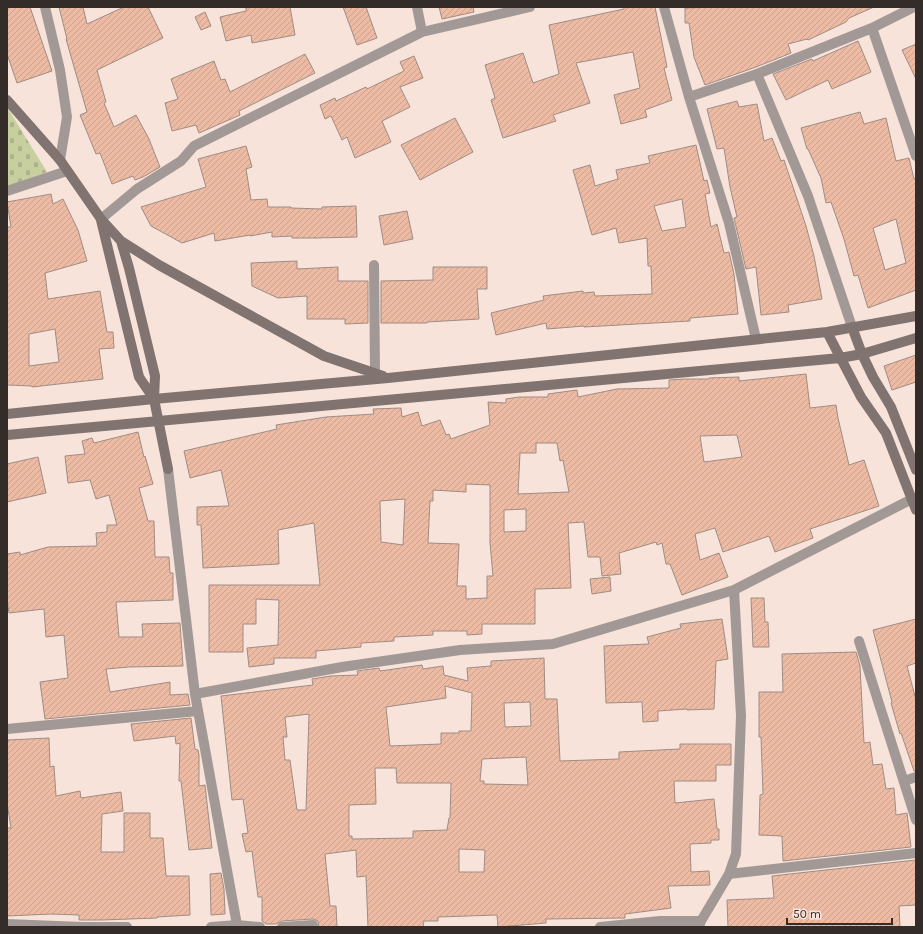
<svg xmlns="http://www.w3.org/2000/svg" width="923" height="934" font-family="Karla,sans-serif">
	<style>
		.cemetery { fill: url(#cemetery-stones) }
		.building { fill: url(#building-hatch); stroke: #9f8c84; fill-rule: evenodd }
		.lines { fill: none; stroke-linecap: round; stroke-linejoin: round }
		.street { stroke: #a29996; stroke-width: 10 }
		.secondary { stroke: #81736f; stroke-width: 10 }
	</style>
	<defs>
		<pattern id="cemetery-stones" width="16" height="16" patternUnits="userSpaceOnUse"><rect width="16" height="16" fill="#c7cf9f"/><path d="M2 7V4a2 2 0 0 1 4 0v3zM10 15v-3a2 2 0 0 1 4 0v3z" fill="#acb289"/></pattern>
		<pattern id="building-hatch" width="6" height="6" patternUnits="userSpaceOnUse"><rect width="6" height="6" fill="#edbba4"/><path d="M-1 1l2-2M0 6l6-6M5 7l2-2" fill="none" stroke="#cca18d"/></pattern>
	</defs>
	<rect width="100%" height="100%" fill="#f8e3da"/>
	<path class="cemetery" d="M7 107 47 172 7 187Z"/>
	<path class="building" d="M7 7H30L52 71 17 83 7 54Z
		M59 7H83L87 24 124 7H148L163 38 97 70 106 102 104 103 114 127 136 115 149 139 160 167 143 177 135 180 133 176 112 184 100 153 96 154 80 115 87 112 66 39H67Z
		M254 7H290L295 35 252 43 251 35 226 41 220 17 246 11V8Z
		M343 7H366L377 38 357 45Z
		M439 7H473L474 12 442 19Z
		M624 7H655L667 67 664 68 672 100 645 110 647 117 621 124 614 95 640 88 633 52 576 63 590 103 553 115 556 121 503 138 491 100 495 98 485 65 523 53 533 83 559 74 549 25 624 9Z
		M720 7H874L849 18 846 22 808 40 807 39 788 44 791 53 756 67 705 85 694 57 689 23H685V8Z
		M205 12 211 26 201 30 195 17Z
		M858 41 871 72 832 89 828 80 786 100 773 74 812 59 813 61Z
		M916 44V79L902 50Z
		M305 54 315 73 239 111 240 115 199 133 196 125 172 131 165 103 178 99 171 79 214 61 221 80 225 79 230 92Z
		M414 56 423 78 400 87 410 107 382 121 391 142 355 158 347 137 342 140 331 116 325 119 320 105 335 98 336 101 366 87 367 89 404 71 400 62Z
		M737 101 739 107 757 104 764 141 772 138 781 161 784 160 806 226 814 256 822 299 788 305 789 312 761 315 756 267 746 269 734 218 737 217 730 187 724 148 717 149 707 109Z
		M860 112 864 124 886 118 896 161 909 158 914 179 916 178V290L868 308 858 275 854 276 844 239 831 202 826 203 821 178 808 149H807L801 128ZM896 219 906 263 885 270 873 228Z
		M455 118 473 152 420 180 401 145Z
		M696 145 704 181 707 180 710 193 705 194 711 227 717 224 724 253 729 252 734 274 738 314 690 318V321L584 327V326L547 329 546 323 496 335 491 313 544 300 543 296 583 291V293L594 292 595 296 652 294 651 266H648L647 238 619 243 616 228 592 235 573 170 590 165 595 186 618 179 616 170 650 163 648 156ZM682 199 686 227 662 231 654 206Z
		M246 146 252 167 246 169 251 200 267 199 268 207H291V208L322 209V207L356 206 357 237 316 238H292V236L272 237V232L250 236V235L215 241 214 233 182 243 151 226 141 207 206 187 198 159Z
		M51 194 53 204 63 199 78 230 87 261 45 273 48 299 100 291 107 332H113L114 348 99 349 103 379 32 387V386L7 385V227H11L7 202ZM55 329 59 362 29 366V334Z
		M407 211 413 239 384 245 379 216Z
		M297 261V269L338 267V281H368V323L345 324V319H307V296L278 298 252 286 251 263Z
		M433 267H487V289H477L479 319 427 322V323H381V281L433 280Z
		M916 355V382L892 390 884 366Z
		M806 374 810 408 836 405 838 418 849 465 864 460 879 506 810 529 813 538 775 552 769 536 723 552 715 528 695 534 700 560 719 553 728 577 682 595 670 564H666L662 543 657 545 656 542 619 553 621 574 602 576 600 557H588L584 522 568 523 571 588 535 589V624H482V634L467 635V631H433V635L394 637V641L361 643V647L316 651V658H274V664L249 667 247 648 278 645 279 600 256 599V624H243V652H209V585H320L314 523 278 530 279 564 203 568 201 525H197V507L229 506 221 470 190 478 184 451 277 429 276 425 326 417 374 414 373 409 401 408 402 417 418 412 422 426 440 420 446 435 449 434 451 439 490 425 488 402 506 403V399L519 397H548V394L577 390 578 397 617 389 669 388V380L685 379H709V378L739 377V381ZM737 435 742 457 704 462 700 436ZM536 443H557L560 461 563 460 569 492 518 494 520 453H536ZM466 484 490 485V543L493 576H487V598L466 599V586H457L459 544 428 543 430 501H433V490L466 492ZM405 499 403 545 381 542 380 501ZM526 509V531L504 532V510Z
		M138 432 144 457 145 456 153 484 139 488 148 521H154L155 557H169L170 573H173V600L116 602 119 637H143L142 624 180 623 183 666 129 667 106 669 110 692 170 682V695L188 694 190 705 45 719 40 682 68 678 64 635 46 637 44 609 9 613 7 599V554L20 552V555L48 547 97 546 96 533 107 532V525H117L109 495 96 499 90 480 68 483 65 456 85 454 82 441 92 438 94 443Z
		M38 457 46 493 7 502V464Z
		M610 577 611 591 592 594 590 579Z
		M751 598H764L765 622H768L769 647H753Z
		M722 619 728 659 716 661 714 709 687 710V709L658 711V721L643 722 642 702 606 703 604 646 649 644 647 637 681 628 680 624Z
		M916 619V663L907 666 916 700V771H914L901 733 900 734 891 703 892 702 873 630Z
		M856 652 860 666 864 743 870 742 873 765 882 764 886 789 894 788 896 815 907 813 911 847 783 861 782 836 759 835 760 795 763 794 761 737H759V692H783L782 654Z
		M544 658 545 699H557L560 761 619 759V752L680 749V744H731V765H716V781H674L675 803 714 799 717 829H719V840H711V843L690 844 691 872 709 871 710 885 668 886 671 908 625 914V918L546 919V923L498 927 497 915 438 917V921H424L423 927H368L366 876 357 877 356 850 325 854 330 906H336L337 927H319L318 921 313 919 282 921 276 924H266L262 921V897H258L252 851 246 852 242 834 248 833 243 799 232 800 221 696 313 685 312 679 331 676 358 675 357 671 379 668 380 671 422 665 423 669 443 666 444 675 468 681 467 668 491 666V661ZM445 686 472 693 471 731H459V733H441V744L390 746 386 707 446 698ZM530 702 531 726 505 727 504 703ZM309 714 306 810H297L290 760H285L283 737H287L285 717ZM526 757 528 785 484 784V781H480L482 759ZM375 768H396L397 783H451L450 818H449L447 830 413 831V838L352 839V836H349V805L376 804ZM459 849 485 850 484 872H459Z
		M191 718 195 749 198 750 199 755V786L205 785 212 848 189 850 181 781H179L180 743 176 744 175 736 134 741 131 724Z
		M49 738 50 767 54 766 56 796 80 791 81 798 121 792 123 811 102 814 101 852H124V813H150V838H163L166 876H189L190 915 157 917V918L102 920H79V915L51 914 7 916V828H11L7 803V742H8V740Z
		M916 860V905L899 906 900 927H728L727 900 774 898 772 876Z
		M221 873 224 889 225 914 211 915 210 874Z"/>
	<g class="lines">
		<path class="street" d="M45 7 60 70 67 117 60 160
			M417 7 422 32
			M664 7 689 97 729 223 756 339
			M872 28 914 7
			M757 74 808 196 852 327
			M689 97 757 74 872 28 916 156
			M7 191 67 171
			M101 219 137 189 181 161 194 146 422 32 530 7
			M374 265 375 373
			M168 469 195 694 237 925
			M859 641 916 820
			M195 694 342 667 460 650 553 644 734 590 912 499
			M7 729 198 711
			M904 781 916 777
			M729 874 916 853
			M7 924 82 927H127
			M211 927 237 925 260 927
			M282 927 313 925
			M600 927 660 921H701
			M699 927 701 921 729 874 736 854 741 716 734 590"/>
		<path class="secondary" d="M7 100 60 160 101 219 121 241 159 265 324 356 383 376
			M101 220 139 377 154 399
			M121 241 129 268 155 376 154 399 168 469
			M852 327 862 354 873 377 891 407 916 470
			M827 332 861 397 886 433 916 510
			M7 414 154 399 388 378 827 332 916 316
			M7 435 840 358 862 354 916 338"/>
	</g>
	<rect width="923" height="934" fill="none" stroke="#342c28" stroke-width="16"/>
	<path d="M787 918v6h105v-6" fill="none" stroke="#342c28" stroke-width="2"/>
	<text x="793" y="918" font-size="12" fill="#342c28" stroke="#f8e3da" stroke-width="3" paint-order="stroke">50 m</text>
</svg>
